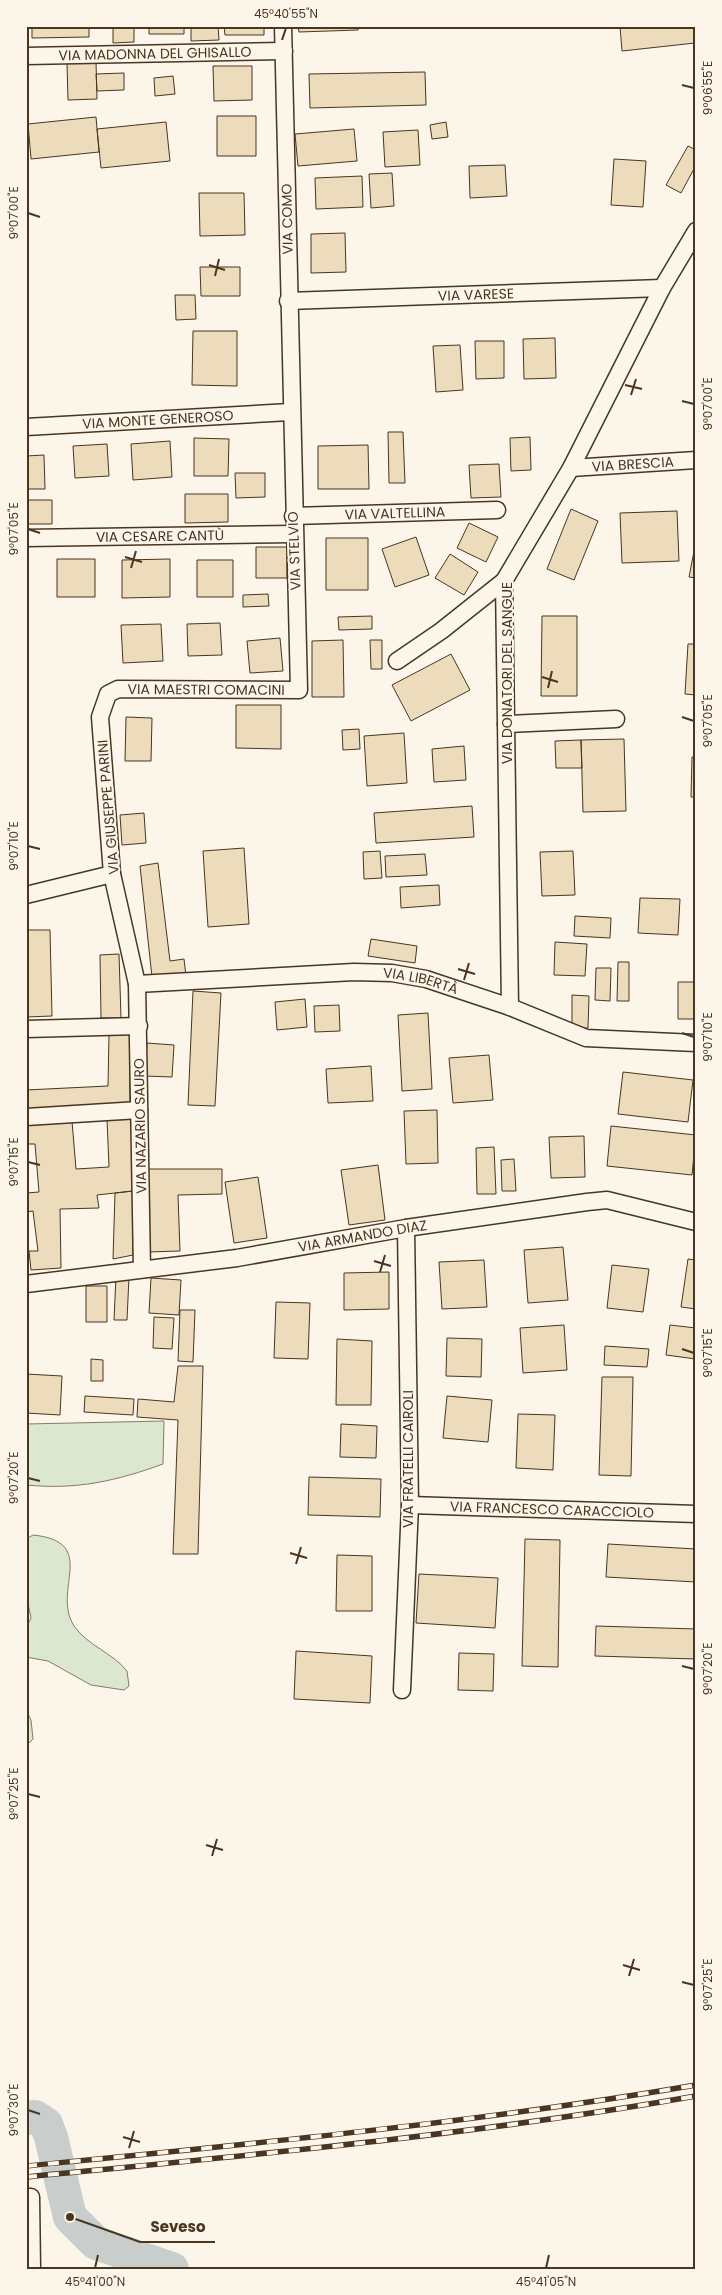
<svg xmlns="http://www.w3.org/2000/svg" width="722" height="2295" font-family="Poppins,sans-serif">
	<style>
		.green { fill: #dce7d0; stroke: #887966 }
		.lines { fill: none; stroke-linecap: round; stroke-linejoin: round }
		.river { stroke: #c9cecd; stroke-width: 34 }
		.building { fill: #ecdcbc; stroke: #4a3520 }
		.street-casing { stroke: #4a3520; stroke-width: 19 }
		.street { stroke: #fbf6e9; stroke-width: 16 }
		.rail-casing { stroke: #4a3520; stroke-width: 5.5 }
		.rail { stroke: #fbf6e9; stroke-width: 4; stroke-dasharray: 11; stroke-linecap: butt }
		.ticks { fill: none; stroke: #4a3520; stroke-width: 2 }
		.labels { text-anchor: middle; dominant-baseline: central; stroke-width: 4; stroke-linejoin: round; paint-order: stroke }
		.street-label { font-size: 14px; fill: #4a3520; stroke: #fbf6e9 }
		.leader { fill: none; stroke: #4a3520; stroke-width: 2 }
		.callout-dot { fill: #4a3520; stroke: #fbf6e9; stroke-width: 2 }
		.callout-label { font-size: 15px; text-anchor: middle; font-weight: bold; fill: #4a3520; stroke: #fbf6e9; stroke-width: 4; stroke-linejoin: round; paint-order: stroke }
		.neatline { fill: none; stroke: #4a3520; stroke-width: 2 }
		.ticks-label { font-size: 12px; text-anchor: middle; fill: #4a3520 }
	</style>
	<rect width="100%" height="100%" fill="#fbf6e9"/>
	<path class="green" d="M164 1421 163 1464C116 1481 77 1490 26 1485V1424Z
		M33 1535C100 1542 51 1590 74 1626 88 1646 113 1653 127 1671L129 1686 124 1690 91 1685 48 1661 26 1657V1628L31 1618 26 1594V1539Z
		M26 1710 31 1720 33 1739 26 1746Z"/>
	<g class="lines">
		<path class="river" d="M26 2118 35 2117 46 2124 51 2137 70 2217 96 2243 172 2269"/>
	</g>
	<path class="building" d="M32 26H89V37L32 38Z
		M113 26H134V42L113 43Z
		M149 26H184V34H149Z
		M191 26H218L219 40 191 41Z
		M224 26H264V35H225Z
		M298 26H358V30L299 32Z
		M468 26H507L469 28Z
		M620 26H693L695 43 622 51Z
		M96 62 97 99 68 100 67 63Z
		M213 66H252V100L214 101Z
		M425 72 426 105 310 108 309 74Z
		M124 73V90L97 91 96 74Z
		M173 76 175 94 155 96 154 78Z
		M217 116H256V156H217Z
		M96 117 99 152 31 159 28 124Z
		M166 122 170 161 101 168 97 129Z
		M446 122 448 137 432 139 430 125Z
		M354 129 357 161 298 166 295 134Z
		M418 130 420 165 385 167 383 132Z
		M688 146 696 150V165L681 193 666 185Z
		M614 159 646 161 643 207 611 205Z
		M505 165 507 196 470 198 469 166Z
		M392 173 394 206 371 208 369 174Z
		M362 176 363 207 316 209 315 178Z
		M199 193H244L245 235 200 236Z
		M345 233 346 272 311 273V234Z
		M200 267H240V296H201Z
		M175 295H195L196 319 176 320Z
		M193 331H237V386L192 385Z
		M555 338 556 378 524 379 523 339Z
		M475 341H504V378L476 379Z
		M460 345 463 390 436 392 433 346Z
		M388 432H403L405 483H389Z
		M530 437 531 470 511 471 510 438Z
		M194 438 229 439 228 476H194Z
		M170 441 172 477 133 480 131 444Z
		M107 444 109 476 75 478 73 446Z
		M368 445 369 489H318V446Z
		M44 455 45 489H26V456Z
		M499 464 501 497 471 498 469 465Z
		M235 473H265V497L236 498Z
		M185 494H228V522L185 523Z
		M26 500H52V524H26Z
		M571 509 598 521 574 580 547 569Z
		M677 511 679 561 622 563 620 513Z
		M469 523 498 537 486 562 457 548Z
		M416 537 429 575 395 587 382 549Z
		M326 538H368V590H326Z
		M696 541V578L689 577Z
		M256 547H287V578H256Z
		M450 554 478 572 464 595 435 578Z
		M57 559H95V597H57Z
		M170 559V597L122 598V560Z
		M197 560H233V597H197Z
		M268 594 269 606 243 607V595Z
		M372 616V629L339 630 338 617Z
		M542 616H577V696H541Z
		M220 623 222 655 188 656 187 624Z
		M161 624 163 661 123 663 121 625Z
		M280 638 283 671 250 673 247 641Z
		M343 640 344 697H312V641Z
		M370 640H382V669H371Z
		M688 644H696V695L685 694Z
		M451 654 470 690 411 721 392 685Z
		M236 705H281V749L236 748Z
		M126 717 152 718 151 761H125Z
		M359 729 360 749 343 750 342 730Z
		M404 733 407 783 367 786 364 736Z
		M624 739 626 811 583 812 581 740Z
		M581 740 582 768H556L555 741Z
		M464 746 466 780 434 782 432 749Z
		M692 757H696V797H691Z
		M472 806 474 837 376 843 374 813Z
		M144 813 146 843 122 845 120 815Z
		M244 848 249 924 208 927 203 851Z
		M380 851 382 878 364 879 363 852Z
		M573 851 575 895 542 896 540 852Z
		M425 854 427 875 386 877 385 856Z
		M158 863 170 961 184 959 186 976 152 977 140 866Z
		M439 885 440 905 401 908 400 887Z
		M640 898 680 899 678 935 638 933Z
		M575 916 611 918 610 938 574 936Z
		M27 930H50L52 1016 26 1017Z
		M371 939 417 946 415 963 368 956Z
		M555 942 587 944 585 976 554 975Z
		M119 954 121 1018H101L100 955Z
		M618 962H629V1001H617Z
		M596 968H611L610 1001 595 1000Z
		M678 982H696V1019H678Z
		M193 991 221 993 215 1106 188 1105Z
		M572 995 589 996 588 1028H572Z
		M305 999 307 1027 277 1030 275 1002Z
		M339 1005 340 1031 315 1032 314 1006Z
		M428 1013 432 1089 402 1091 398 1015Z
		M109 1034H130V1106L26 1111V1090L108 1086Z
		M147 1043 174 1045 172 1077 145 1076Z
		M489 1055 493 1100 453 1103 449 1058Z
		M371 1066 373 1101 328 1103 326 1069Z
		M623 1072 693 1080 688 1122 618 1114Z
		M437 1110 438 1163 406 1164 404 1111Z
		M131 1116 133 1191 97 1195 99 1208 60 1209 61 1268 31 1270 29 1251H38L33 1211 26 1212V1184L27 1193 39 1192 35 1144H26V1124L72 1121 76 1169 109 1167 107 1119Z
		M611 1126 696 1135 692 1175 607 1166Z
		M584 1136 585 1177 551 1178 549 1137Z
		M494 1147 496 1194H477L476 1148Z
		M514 1159 516 1191H502L501 1160Z
		M378 1165 385 1220 349 1225 341 1170Z
		M146 1169H222V1194L178 1195 180 1251 147 1252Z
		M258 1177 267 1238 234 1243 225 1182Z
		M133 1191V1255L113 1259 115 1193Z
		M563 1247 568 1300 528 1303 524 1250Z
		M688 1259 696 1260V1309L681 1307Z
		M484 1260 487 1307 442 1309 439 1262Z
		M612 1265 649 1269 643 1312 607 1308Z
		M389 1272V1309L344 1310V1273Z
		M116 1276 129 1277 127 1320H114Z
		M151 1278 181 1280 179 1315 149 1313Z
		M86 1286H107V1322H86Z
		M276 1302 310 1303 308 1359 274 1358Z
		M180 1310H195L193 1362 178 1361Z
		M154 1317 174 1318 172 1349 153 1348Z
		M564 1325 567 1370 523 1373 520 1328Z
		M670 1325 696 1328V1359L666 1355Z
		M447 1338 482 1339 481 1377 446 1376Z
		M337 1339 372 1341 371 1405H336Z
		M605 1346 649 1349 647 1367 604 1365Z
		M91 1359 103 1360V1381H91Z
		M178 1366H203L198 1554H173L178 1420 137 1417 138 1399 174 1402Z
		M26 1374 62 1376 60 1415 26 1413Z
		M602 1377H633L631 1476 599 1475Z
		M85 1396 134 1399 133 1415 84 1412Z
		M447 1396 492 1400 488 1442 443 1438Z
		M518 1414 555 1415 553 1470 516 1468Z
		M341 1424 377 1426 376 1458 340 1457Z
		M309 1477 381 1479 380 1517 308 1515Z
		M525 1539 560 1540 558 1667 522 1666Z
		M608 1544 696 1549V1582L606 1577Z
		M337 1555 372 1556V1611H336Z
		M419 1574 498 1578 495 1628 416 1623Z
		M596 1626 696 1629V1659L595 1656Z
		M296 1651 372 1656 370 1703 294 1699Z
		M459 1653 494 1654 493 1691 458 1690Z"/>
	<g class="lines">
		<defs>
			<g id="street">
				<path id="s1" d="M26 56 284 51"/>
				<path id="s2" d="M288 301 662 288"/>
				<path id="s3" d="M26 427 290 412"/>
				<path id="s4" d="M571 468 696 460"/>
				<path id="s5" d="M293 516 497 510"/>
				<path id="s6" d="M26 538 294 534"/>
				<path d="M397 661 441 631 504 581"/>
				<path d="M506 724 616 719"/>
				<path d="M26 895 112 874"/>
				<path id="s7" d="M137 984 354 972 392 973 426 979 510 1007 586 1038 696 1043"/>
				<path d="M510 1007 504 581 571 468 662 288 696 231"/>
				<path d="M26 1029 139 1026"/>
				<path d="M26 1117 139 1110"/>
				<path id="s8" d="M142 1269 137 984 112 874 100 717 108 694 118 689 299 690 283 26"/>
				<path id="s9" d="M26 1284 237 1258 406 1228 587 1202 607 1200 696 1222"/>
				<path id="s10" d="M410 1505 696 1514"/>
				<path d="M402 1690 410 1505 406 1228"/>
				<path d="M26 2197H31L32 2269"/>
			</g>
		</defs>
		<use href="#street" class="street-casing"/>
		<use href="#street" class="street"/>
		<defs>
			<path id="rail" d="M26 2166C250 2144 474 2123 696 2085
				M26 2177C250 2155 474 2135 696 2096"/>
		</defs>
		<use href="#rail" class="rail-casing"/>
		<use href="#rail" class="rail"/>
	</g>
	<path class="ticks" d="M282 40 286 28M682 85 694 88M28 213 40 217M209 265 225 270M215 276 219 259M625 385 642 389M631 395 636 379M682 401 694 404M28 529 40 533M125 557 142 562M131 568 136 551M542 677 558 682M548 688 552 671M682 717 694 721M28 846 40 849M458 969 475 974M464 980 469 963M682 1033 694 1037M28 1162 40 1165M374 1261 391 1266M380 1272 385 1255M682 1349 694 1353M28 1478 40 1481M290 1553 307 1558M296 1564 301 1547M682 1666 694 1669M28 1794 40 1797M206 1845 223 1850M212 1856 217 1839M623 1965 640 1970M629 1976 634 1959M682 1982 694 1985M28 2110 40 2114M123 2137 140 2142M129 2148 134 2131M95 2268 98 2255M546 2268 549 2255"/>
	<g class="labels">
		<g class="street-label">
			<text stroke="none"><textPath href="#s1" startOffset="129">VIA MADONNA DEL GHISALLO</textPath></text>
			<text transform="translate(287 219) rotate(-91)">VIA COMO</text>
			<text stroke="none"><textPath href="#s2" startOffset="188">VIA VARESE</textPath></text>
			<text stroke="none"><textPath href="#s3" startOffset="132">VIA MONTE GENEROSO</textPath></text>
			<text stroke="none"><textPath href="#s4" startOffset="62">VIA BRESCIA</textPath></text>
			<text stroke="none"><textPath href="#s5" startOffset="102">VIA VALTELLINA</textPath></text>
			<text stroke="none"><textPath href="#s6" startOffset="134">VIA CESARE CANTÙ</textPath></text>
			<text transform="translate(294 551) rotate(-92)">VIA STELVIO</text>
			<text transform="translate(507 673) rotate(-90)">VIA DONATORI DEL SANGUE</text>
			<text stroke="none"><textPath href="#s8" startOffset="679">VIA MAESTRI COMACINI</textPath></text>
			<text transform="translate(108 807) rotate(-95)">VIA GIUSEPPE PARINI</text>
			<text stroke="none"><textPath href="#s7" startOffset="285">VIA LIBERTÀ</textPath></text>
			<text transform="translate(140 1126) rotate(-91)">VIA NAZARIO SAURO</text>
			<text stroke="none"><textPath href="#s9" startOffset="340">VIA ARMANDO DIAZ</textPath></text>
			<text transform="translate(408 1459) rotate(-90)">VIA FRATELLI CAIROLI</text>
			<text stroke="none"><textPath href="#s10" startOffset="142">VIA FRANCESCO CARACCIOLO</textPath></text>
		</g>
	</g>
	<path class="leader" d="M70 2217L140 2242H215"/>
	<circle class="callout-dot" cx="70" cy="2217" r="5"/>
	<g class="callout-label">
		<text x="178" y="2232">Seveso</text>
	</g>
	<rect width="722" height="2295" fill="none" stroke="#fbf6e9" stroke-width="55"/>
	<rect x="28" y="28" width="666" height="2240" class="neatline"/>
	<g class="ticks-label">
		<text x="286" y="18">45°40'55"N</text>
		<text transform="translate(708 88) rotate(-90)" y="4">9°06'55"E</text>
		<text transform="translate(14 213) rotate(-90)" y="4">9°07'00"E</text>
		<text transform="translate(708 404) rotate(-90)" y="4">9°07'00"E</text>
		<text transform="translate(14 529) rotate(-90)" y="4">9°07'05"E</text>
		<text transform="translate(708 721) rotate(-90)" y="4">9°07'05"E</text>
		<text transform="translate(14 846) rotate(-90)" y="4">9°07'10"E</text>
		<text transform="translate(708 1037) rotate(-90)" y="4">9°07'10"E</text>
		<text transform="translate(14 1162) rotate(-90)" y="4">9°07'15"E</text>
		<text transform="translate(708 1353) rotate(-90)" y="4">9°07'15"E</text>
		<text transform="translate(14 1478) rotate(-90)" y="4">9°07'20"E</text>
		<text transform="translate(708 1669) rotate(-90)" y="4">9°07'20"E</text>
		<text transform="translate(14 1794) rotate(-90)" y="4">9°07'25"E</text>
		<text transform="translate(708 1985) rotate(-90)" y="4">9°07'25"E</text>
		<text transform="translate(14 2110) rotate(-90)" y="4">9°07'30"E</text>
		<text x="95" y="2286">45°41'00"N</text>
		<text x="546" y="2286">45°41'05"N</text>
	</g>
</svg>
